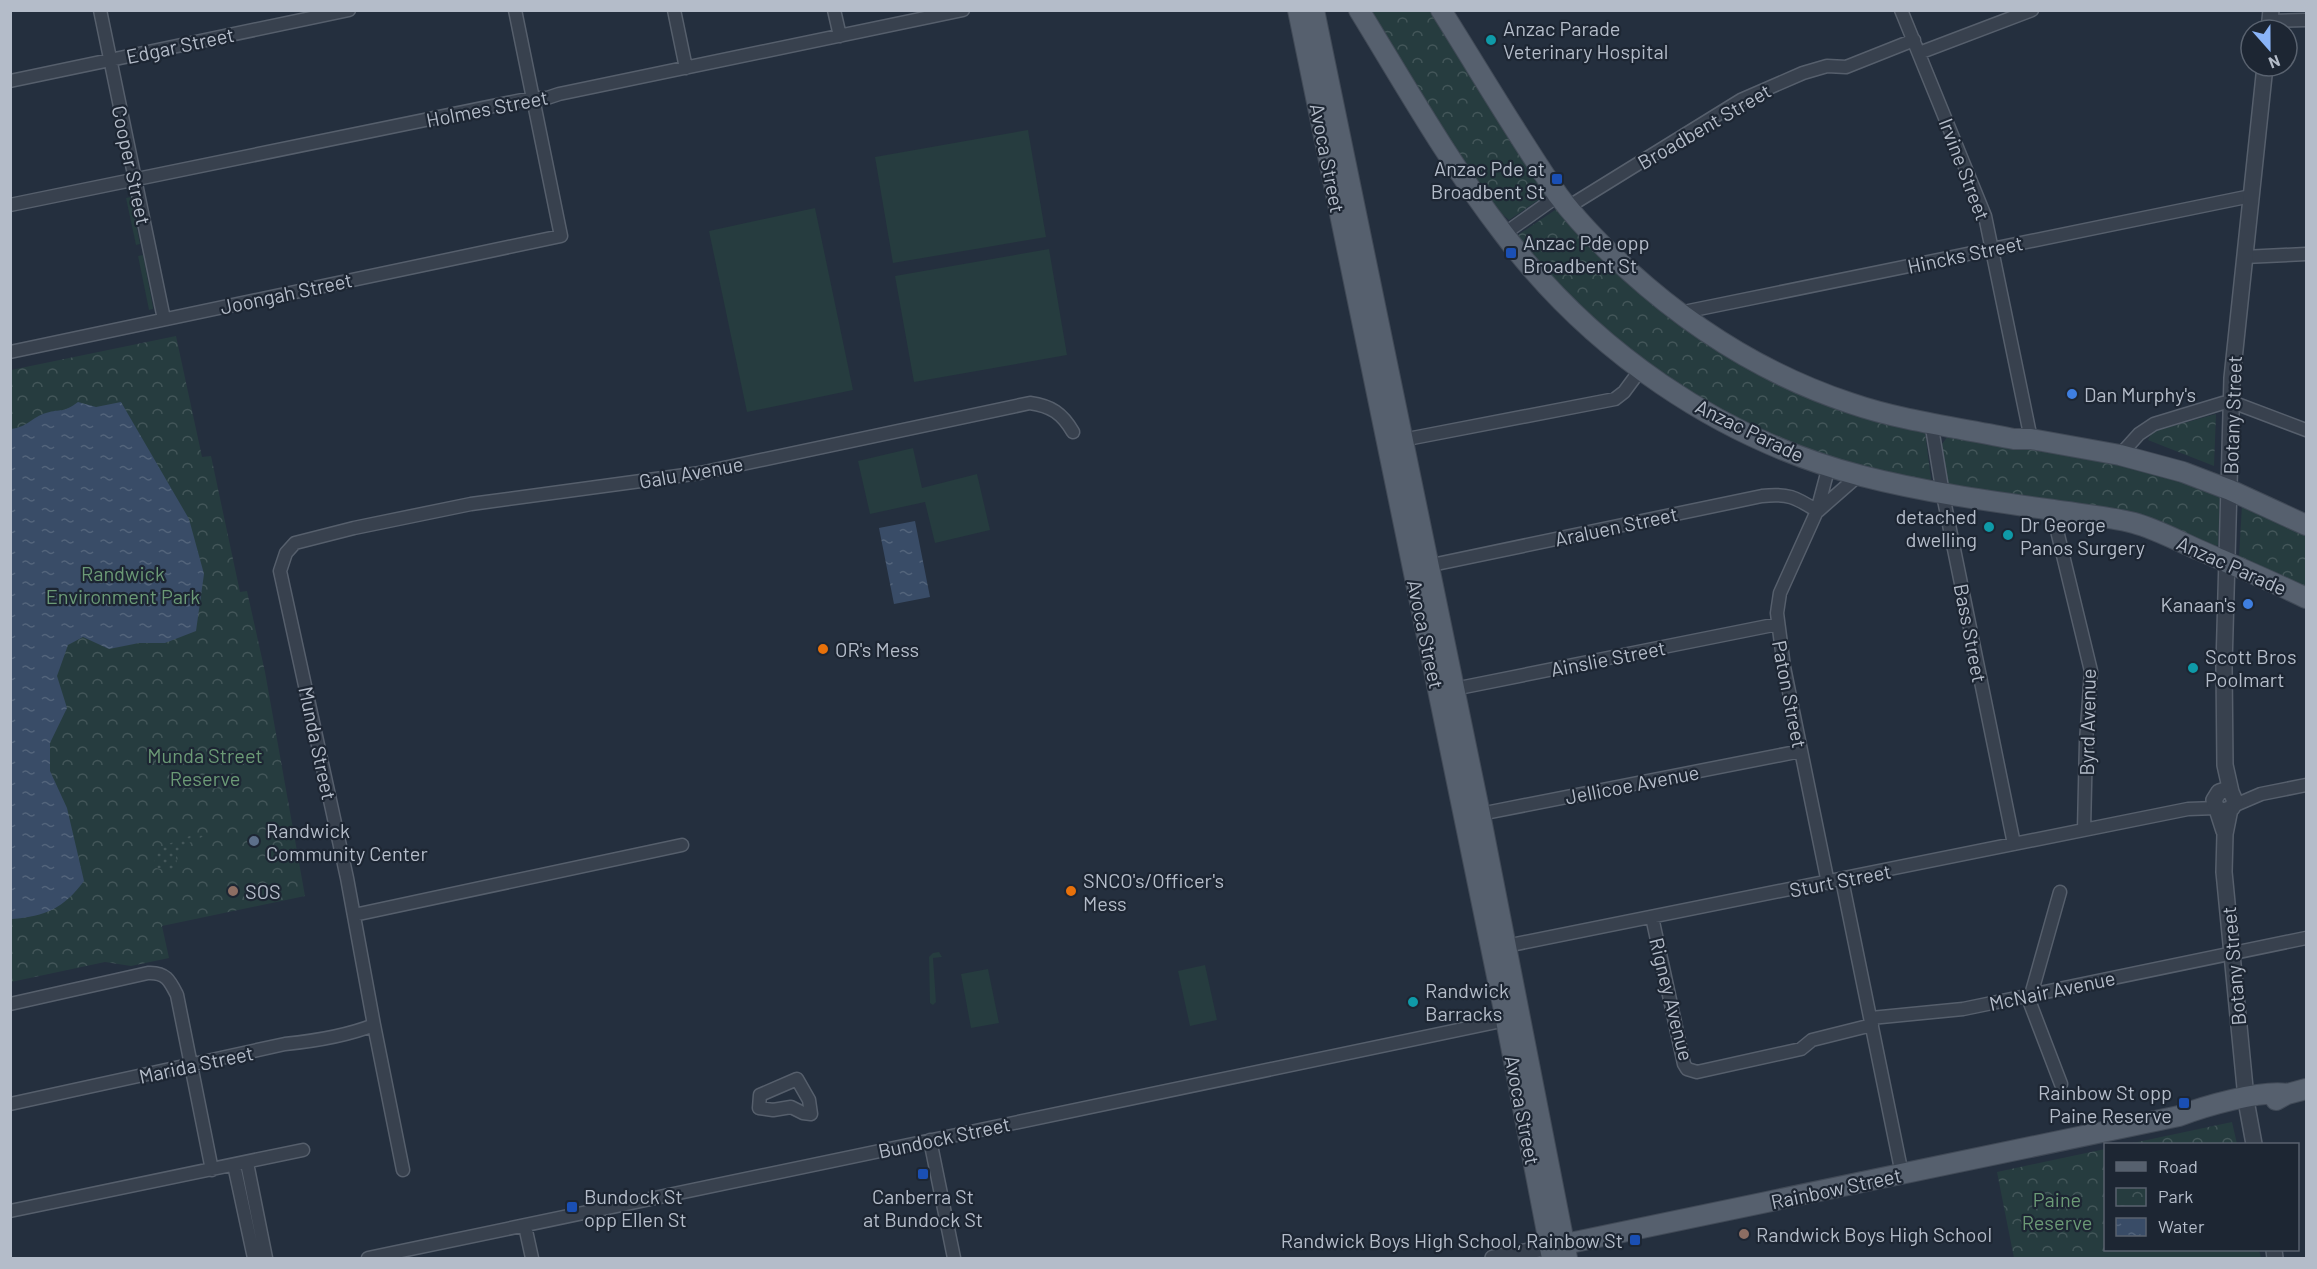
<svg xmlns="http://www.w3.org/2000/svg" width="2317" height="1269" font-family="Barlow,sans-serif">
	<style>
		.grass { fill: #263c3f }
		.park { fill: url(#park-crowns) }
		.garden { fill: url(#garden-dots) }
		.water { fill: url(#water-ripples) }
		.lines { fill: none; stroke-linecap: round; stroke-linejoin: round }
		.minor-casing { stroke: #565f6c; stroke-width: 15 }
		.tertiary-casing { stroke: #565f6c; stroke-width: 18 }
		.primary-casing { stroke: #414a57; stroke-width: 22 }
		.minor { stroke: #38414e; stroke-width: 12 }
		.tertiary { stroke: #38414e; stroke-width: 15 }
		.primary { stroke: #56606e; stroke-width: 20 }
		.culture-dot { fill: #0f9aa8; stroke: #1d2633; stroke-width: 2 }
		.transit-dot { fill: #1a4fb4; stroke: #1d2633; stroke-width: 2 }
		.shop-dot { fill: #3f7fe0; stroke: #1d2633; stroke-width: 2 }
		.food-dot { fill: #e8710a; stroke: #1d2633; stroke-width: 2 }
		.service-dot { fill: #5c6f8a; stroke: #1d2633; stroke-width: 2 }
		.education-dot { fill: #8d6e63; stroke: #1d2633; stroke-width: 2 }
		.labels { text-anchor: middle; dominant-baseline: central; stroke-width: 4.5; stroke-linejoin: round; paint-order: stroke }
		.poi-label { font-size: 20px; fill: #b4bcc9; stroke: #1d2633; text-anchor: start }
		.street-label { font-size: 20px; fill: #b4bcc9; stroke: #1d2633 }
		.park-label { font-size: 20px; fill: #6b9a76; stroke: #1d2633 }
	</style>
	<defs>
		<pattern id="park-crowns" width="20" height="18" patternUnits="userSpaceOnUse" patternTransform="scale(1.5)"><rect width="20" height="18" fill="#263c3f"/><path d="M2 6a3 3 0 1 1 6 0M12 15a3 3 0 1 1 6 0" fill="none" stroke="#435659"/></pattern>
		<pattern id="garden-dots" width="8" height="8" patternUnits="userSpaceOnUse" patternTransform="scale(1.5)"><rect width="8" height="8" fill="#263c3f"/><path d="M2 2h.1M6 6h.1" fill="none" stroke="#435659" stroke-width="1.8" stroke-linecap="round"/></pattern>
		<pattern id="water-ripples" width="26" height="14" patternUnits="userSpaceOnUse" patternTransform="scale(1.5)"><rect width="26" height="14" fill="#394c67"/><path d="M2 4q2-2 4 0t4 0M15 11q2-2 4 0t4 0" fill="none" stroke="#53647b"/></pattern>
	</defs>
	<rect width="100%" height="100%" fill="#242f3e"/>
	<path class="grass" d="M1028 130 1046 237 893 263 875 157Z
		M131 197 139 239 140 244 136 245 126 198Z
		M815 208 853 390 747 412 709 231Z
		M1049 249 1067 355 914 382 895 276Z
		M143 255 153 307V309L149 310 138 256Z
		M913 448 922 488 977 474 990 530 935 543 925 502 870 514 858 461Z
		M939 952 942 957 933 958 936 1002 933 1005 930 1003 929 957 933 953Z
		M1205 965 1217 1020 1190 1026 1178 971Z
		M988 969 999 1023 971 1028 961 974Z"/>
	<path class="park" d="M1368 11H1432L1550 192 1509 220 1486 200Z
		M1561 206 1714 343 1925 432 1931 479 1923 484 1860 470 1758 431 1680 389 1591 321 1515 237Z
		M176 336 202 457 211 456 240 592 247 591 265 672 305 896 162 926 169 958 131 966 105 962 11 982V370Z
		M2216 414 2214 466 2148 440 2152 432Z
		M1951 432 2117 462 2214 492 2220 497 2218 545 2212 548 1949 490 1942 444Z
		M2242 505 2306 536V589L2239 558Z
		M2232 1122 2237 1144H2128Z
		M2105 1149 2106 1250H2259L2261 1258H2014L1997 1172Z"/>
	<path class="garden" d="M198 833 204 836 189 843 176 857 177 864 184 870 169 871 156 868 154 856 163 846Z"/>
	<path class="water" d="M78 402 96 407 121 402 189 519 204 574 196 631 165 643H139L109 649 83 637 68 645 57 676 67 708 50 743V771L67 808 84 881C63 909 46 916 12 919L11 429C28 427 32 417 46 413 62 408 62 414 78 402Z
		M915 521 930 597 894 604 879 528Z"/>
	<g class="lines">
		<defs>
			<path id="minor" d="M100 10 164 319
				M674 10 686 68
				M834 10 840 36
				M1901 10 1985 216 2031 439
				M2270 21 2306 20
				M1919 53 2032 10
				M10 81 349 10
				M10 205 532 98H547L559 94 963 10
				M1568 207 1741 100 1803 73 1827 66 1846 67 1914 40
				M1504 234 1559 195
				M2244 257 2306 254
				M1679 313 2251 196
				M10 352 561 236 515 10
				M1931 422 1944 500 2014 844
				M1397 441 1615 399 1624 392 1641 369
				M2120 455 2139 434 2154 424 2223 403 2232 402 2306 430
				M2052 510 2091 671 2086 742 2084 830
				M1818 511 1859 475
				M1422 567 1762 496C1787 493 1796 497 1817 511
				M1449 690 1778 624
				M2233 806 2261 794 2306 785
				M1475 815 1801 751
				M1842 880 1902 1174
				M1828 883 1784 667 1777 613 1780 593 1817 511 1829 466
				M2060 892 2031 995 2030 1003 2061 1084
				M354 915 682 845
				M1652 917 1684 1064 1687 1069 1697 1072 1801 1049 1812 1040 1872 1025
				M1501 947 2188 809 2216 808
				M10 1004 148 973C166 972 170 981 177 995L212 1170
				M1871 1018 1963 1009 2306 938
				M374 1025 403 1170
				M797 1079 809 1100 811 1114 803 1113 791 1107 773 1110 759 1108 760 1095Z
				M10 1104 285 1044C315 1041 346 1036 374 1025L347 878 280 571 286 553 295 543 354 528 471 504 700 473 1030 403C1051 406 1062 413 1073 432
				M930 1140 954 1258
				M247 1163 266 1258
				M234 1165 254 1258
				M10 1211 303 1150
				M525 1226 532 1258
				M368 1258 1511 1019"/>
			<path id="tertiary" d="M2269 30 2271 10
				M2231 792 2225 765 2224 666 2232 378 2265 66
				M2217 809 2224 811 2232 808 2235 801 2231 792 2225 790 2219 792 2214 800 2224 831
				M2230 809 2225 834 2224 872 2246 1098
				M2247 1106 2254 1144
				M2274 1250 2275 1258
				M1493 1258 1560 1245"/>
			<path id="primary" d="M1298 10 1506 1020 1552 1258
				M1314 10 1480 814 1567 1258
				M1359 10C1405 85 1449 163 1503 233 1591 350 1719 439 1862 476 1924 492 1989 501 2053 510 2079 514 2107 516 2134 523 2156 529 2178 541 2199 550 2235 566 2271 581 2306 598
				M1441 10C1480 72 1517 135 1558 195 1579 223 1604 248 1629 271 1694 330 1766 375 1850 403 1902 421 1960 428 2014 439H2031L2120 455 2183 472 2230 490 2306 525
				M2276 1100 2287 1094 2306 1089
				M1565 1244 2179 1116C2205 1106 2260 1090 2287 1094"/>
		</defs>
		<use href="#minor" class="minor-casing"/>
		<use href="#tertiary" class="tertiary-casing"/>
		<use href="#primary" class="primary-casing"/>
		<use href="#minor" class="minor"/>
		<use href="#tertiary" class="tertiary"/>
		<use href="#primary" class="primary"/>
	</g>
	<g class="culture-dot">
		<circle cx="1491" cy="40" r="6"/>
		<circle cx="1989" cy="527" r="6"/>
		<circle cx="2008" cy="535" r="6"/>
		<circle cx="2193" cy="668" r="6"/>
		<circle cx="1413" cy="1002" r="6"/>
	</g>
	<g class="transit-dot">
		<rect x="1551" y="173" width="12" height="12" rx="3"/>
		<rect x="1505" y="247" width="12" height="12" rx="3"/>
		<rect x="2178" y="1097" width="12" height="12" rx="3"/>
		<rect x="917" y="1168" width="12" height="12" rx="3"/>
		<rect x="566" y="1201" width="12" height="12" rx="3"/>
		<rect x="1629" y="1234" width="12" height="12" rx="3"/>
	</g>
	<g class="shop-dot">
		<circle cx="2072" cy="394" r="6"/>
		<circle cx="2248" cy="604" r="6"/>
	</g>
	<g class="food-dot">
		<circle cx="823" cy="649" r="6"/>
		<circle cx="1071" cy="891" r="6"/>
	</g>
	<circle class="service-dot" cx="254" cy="841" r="6"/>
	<g class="education-dot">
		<circle cx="233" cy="891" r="6"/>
		<circle cx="1744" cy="1234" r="6"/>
	</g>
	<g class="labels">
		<g class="poi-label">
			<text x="1503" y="28">Anzac Parade<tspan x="1503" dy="23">Veterinary Hospital</tspan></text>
			<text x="1545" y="168" text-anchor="end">Anzac Pde at<tspan x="1545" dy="23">Broadbent St</tspan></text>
			<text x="1523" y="242">Anzac Pde opp<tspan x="1523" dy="23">Broadbent St</tspan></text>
			<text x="2084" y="394">Dan Murphy's</text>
			<text x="1977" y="516" text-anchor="end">detached<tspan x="1977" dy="23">dwelling</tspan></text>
			<text x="2020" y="524">Dr George<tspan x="2020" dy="23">Panos Surgery</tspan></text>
			<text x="2236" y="604" text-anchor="end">Kanaan's</text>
			<text x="835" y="649">OR's Mess</text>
			<text x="2205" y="656">Scott Bros<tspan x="2205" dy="23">Poolmart</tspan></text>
			<text x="266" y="830">Randwick<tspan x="266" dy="23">Community Center</tspan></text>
			<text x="1083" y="880">SNCO's/Officer's<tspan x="1083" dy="23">Mess</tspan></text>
			<text x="245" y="891">SOS</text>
			<text x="1425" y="990">Randwick<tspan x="1425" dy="23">Barracks</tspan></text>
			<text x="2172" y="1092" text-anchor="end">Rainbow St opp<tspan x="2172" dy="23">Paine Reserve</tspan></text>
			<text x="584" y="1196">Bundock St<tspan x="584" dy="23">opp Ellen St</tspan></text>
			<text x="923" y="1196" text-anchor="middle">Canberra St<tspan x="923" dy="23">at Bundock St</tspan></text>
			<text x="1756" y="1234">Randwick Boys High School</text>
			<text x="1623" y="1240" text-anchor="end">Randwick Boys High School, Rainbow St</text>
		</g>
		<g class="street-label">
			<text transform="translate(180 45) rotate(-12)">Edgar Street</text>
			<text transform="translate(487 108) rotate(-11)">Holmes Street</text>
			<text transform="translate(1704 126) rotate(-30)">Broadbent Street</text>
			<text transform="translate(1328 158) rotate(79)">Avoca Street</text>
			<text transform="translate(132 165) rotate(78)">Cooper Street</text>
			<text transform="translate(1965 169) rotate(69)">Irvine Street</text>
			<text transform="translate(1965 254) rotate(-12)">Hincks Street</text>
			<text transform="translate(286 293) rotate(-12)">Joongah Street</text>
			<text transform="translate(2232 415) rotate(-88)">Botany Street</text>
			<text transform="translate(1750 430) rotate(26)">Anzac Parade</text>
			<text transform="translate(691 472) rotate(-10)">Galu Avenue</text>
			<text transform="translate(1616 526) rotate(-12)">Araluen Street</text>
			<text transform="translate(2232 565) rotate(24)">Anzac Parade</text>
			<text transform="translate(1971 633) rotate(79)">Bass Street</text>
			<text transform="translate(1426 634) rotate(78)">Avoca Street</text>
			<text transform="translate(1608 658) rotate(-11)">Ainslie Street</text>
			<text transform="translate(1790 694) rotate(79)">Paton Street</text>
			<text transform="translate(2087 722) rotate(-89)">Byrd Avenue</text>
			<text transform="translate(318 743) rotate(78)">Munda Street</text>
			<text transform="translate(1632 784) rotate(-11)">Jellicoe Avenue</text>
			<text transform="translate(1840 880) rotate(-11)">Sturt Street</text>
			<text transform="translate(2233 966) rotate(-95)">Botany Street</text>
			<text transform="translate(2052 990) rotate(-12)">McNair Avenue</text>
			<text transform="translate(1672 999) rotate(76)">Rigney Avenue</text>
			<text transform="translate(196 1064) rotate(-12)">Marida Street</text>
			<text transform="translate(1523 1110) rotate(79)">Avoca Street</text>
			<text transform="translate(944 1137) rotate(-12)">Bundock Street</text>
			<text transform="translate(1836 1188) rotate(-12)">Rainbow Street</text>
		</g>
		<g class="park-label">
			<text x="123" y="573">Randwick<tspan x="123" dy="23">Environment Park</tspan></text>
			<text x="205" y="755">Munda Street<tspan x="205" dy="23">Reserve</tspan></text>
			<text x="2057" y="1199">Paine<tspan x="2057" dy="23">Reserve</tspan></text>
		</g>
	</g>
	<rect width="2317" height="1269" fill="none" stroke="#b4bcc9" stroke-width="24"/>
	<rect x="2104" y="1143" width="195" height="108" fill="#1d2633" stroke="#59626f" stroke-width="1.5"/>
	<rect x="2116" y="1162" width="30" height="9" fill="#56606e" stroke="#59626f" stroke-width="1.5"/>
	<text x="2158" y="1173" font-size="18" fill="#b4bcc9">Road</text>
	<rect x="2116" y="1188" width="30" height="18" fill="url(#park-crowns)" stroke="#59626f" stroke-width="1.5"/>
	<text x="2158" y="1203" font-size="18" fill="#b4bcc9">Park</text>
	<rect x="2116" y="1218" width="30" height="18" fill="url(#water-ripples)" stroke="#59626f" stroke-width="1.5"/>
	<text x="2158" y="1233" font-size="18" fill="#b4bcc9">Water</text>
	<g transform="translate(2269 48) rotate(159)"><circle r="28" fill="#1d2633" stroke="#59626f" stroke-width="1.5"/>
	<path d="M0-4.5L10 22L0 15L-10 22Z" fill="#8ab4f8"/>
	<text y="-9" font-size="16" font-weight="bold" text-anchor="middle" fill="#b4bcc9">N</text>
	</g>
</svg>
